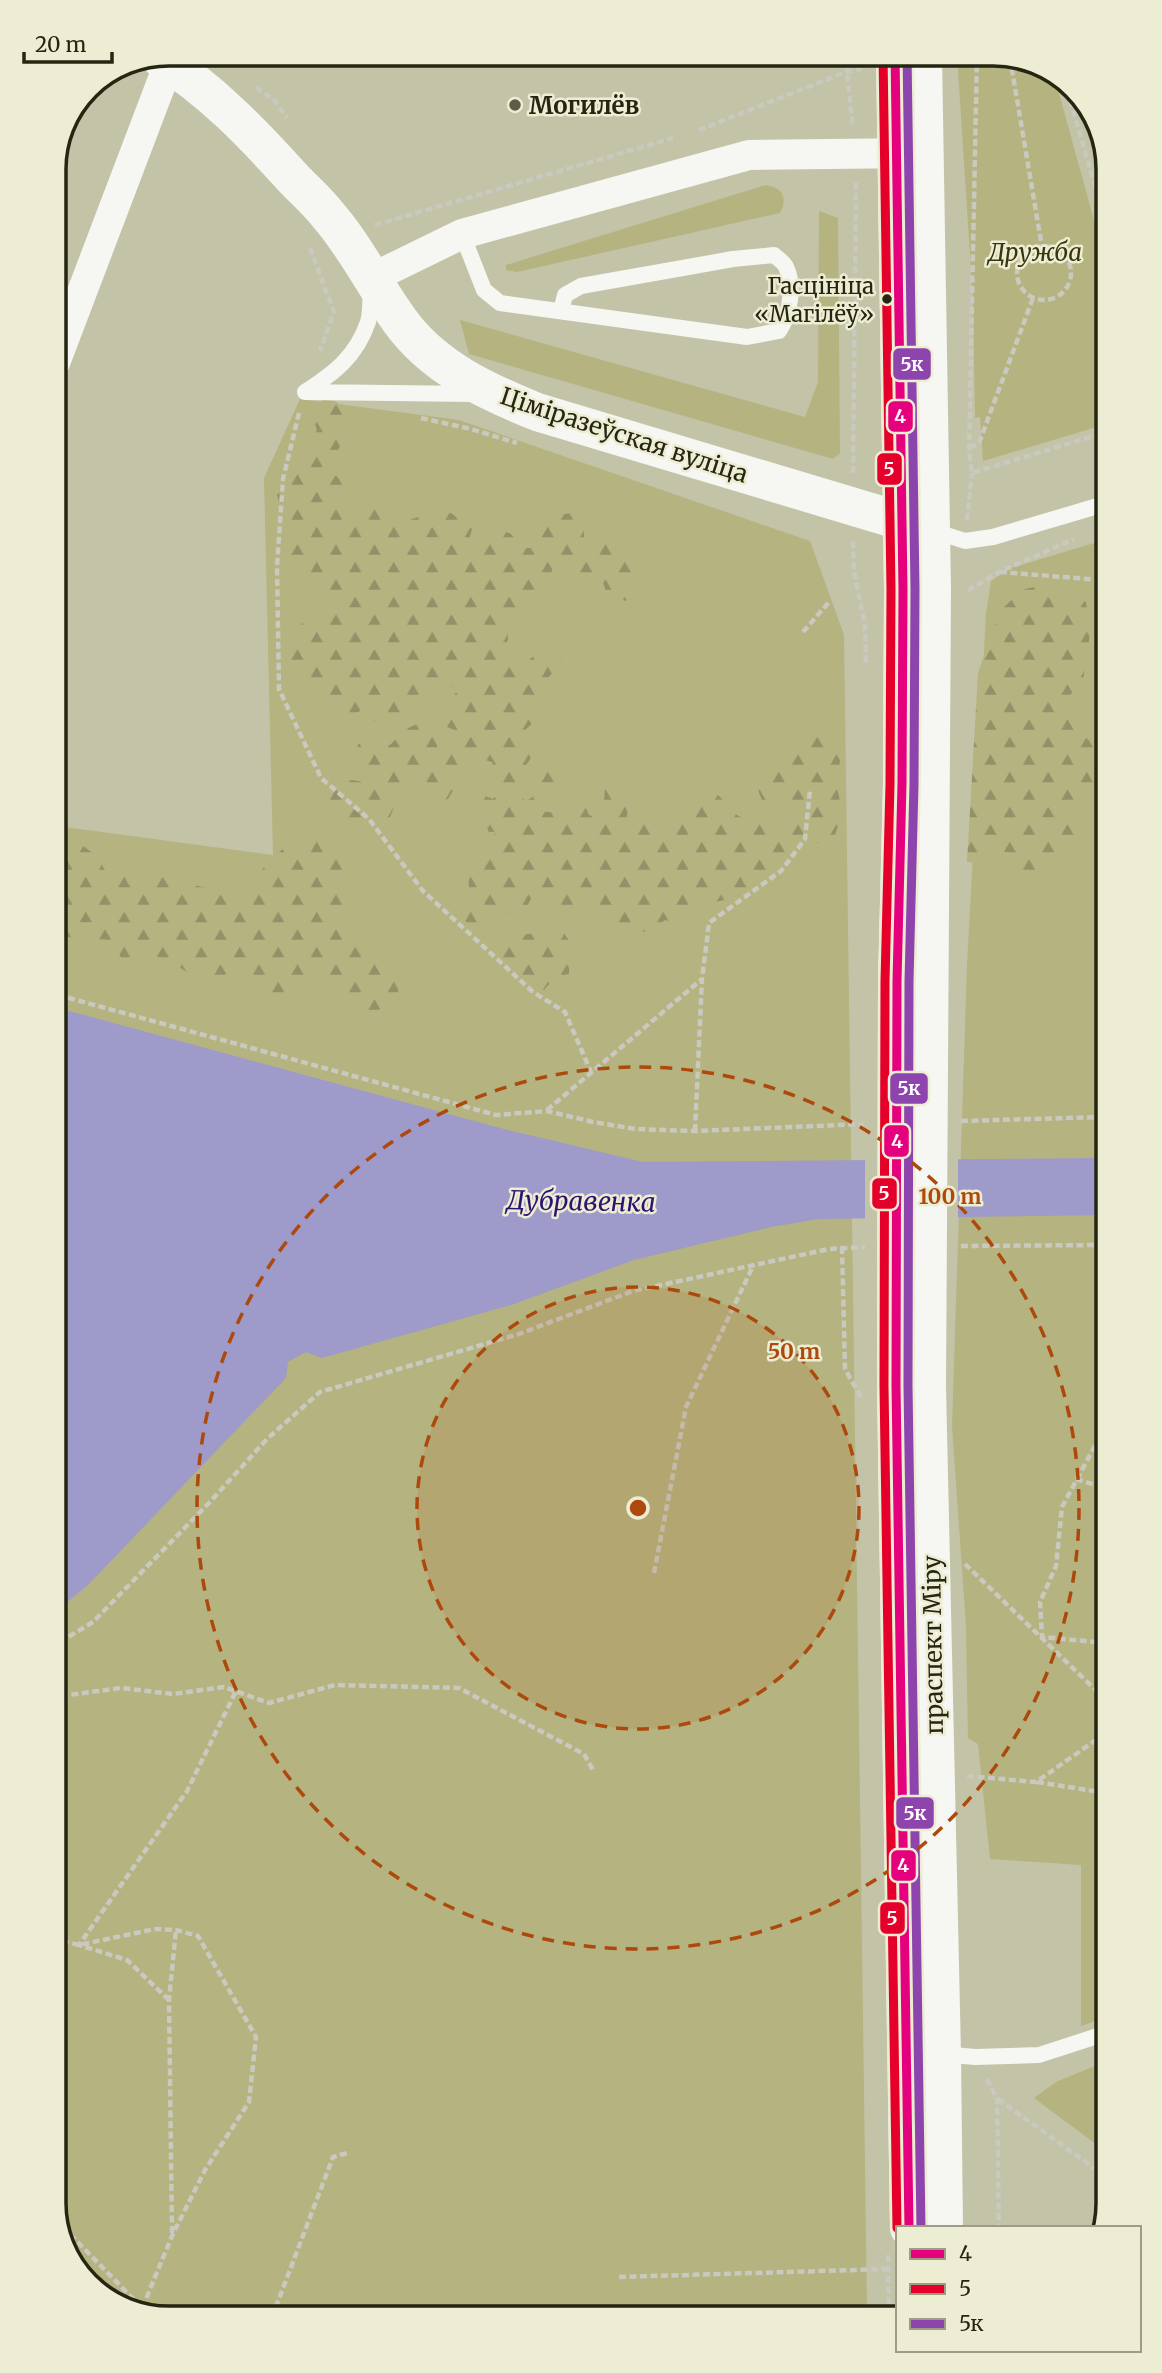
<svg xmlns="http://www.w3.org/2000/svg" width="1162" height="2373" font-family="Merriweather,serif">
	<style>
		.green { fill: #b5b37f }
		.forest { fill: url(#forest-firs) }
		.water { fill: #9e9ac9 }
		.pier { fill: #c3c3a7 }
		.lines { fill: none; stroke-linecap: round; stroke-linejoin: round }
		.path { stroke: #c9c9c0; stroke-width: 4.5; stroke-dasharray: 7 3.5; stroke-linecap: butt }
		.lane { stroke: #f6f6f2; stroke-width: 16 }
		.street { stroke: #f6f6f2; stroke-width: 30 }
		.secondary { stroke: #f6f6f2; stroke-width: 38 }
		.primary { stroke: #f6f6f2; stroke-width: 38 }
		.bus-1-casing { stroke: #ededd4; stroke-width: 14 }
		.bus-2-casing { stroke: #ededd4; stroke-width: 14 }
		.bus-3-casing { stroke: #ededd4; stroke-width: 14 }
		.bus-1 { stroke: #e5007d; stroke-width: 9 }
		.bus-2 { stroke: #e4002b; stroke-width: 9 }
		.bus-3 { stroke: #8e44ad; stroke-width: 9 }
		.ring { fill: none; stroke: #ae490e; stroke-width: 3.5; stroke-dasharray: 12 9 }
		.poi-dot { fill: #5d5c46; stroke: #ededd4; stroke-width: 2.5 }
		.bus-dot { fill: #262511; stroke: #ededd4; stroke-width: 2.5 }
		.labels { text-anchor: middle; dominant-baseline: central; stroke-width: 5; stroke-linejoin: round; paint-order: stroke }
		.bus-label { font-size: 22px; fill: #262511; stroke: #ededd4; text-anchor: end }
		.poi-label { font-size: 24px; font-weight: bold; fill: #262511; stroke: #ededd4; text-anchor: start }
		.park-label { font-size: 24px; font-style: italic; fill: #38360e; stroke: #ededd4 }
		.street-label { font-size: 24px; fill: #262511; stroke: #ededd4 }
		.water-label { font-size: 26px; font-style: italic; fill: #2d1470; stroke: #ededd4 }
		.rim { fill: none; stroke: #262511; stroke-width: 3.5 }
		.centre { fill: #ae490e; stroke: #ededd4; stroke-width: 3.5 }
		.ring-label { font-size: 21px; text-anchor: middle; font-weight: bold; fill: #ae490e; stroke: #ededd4; stroke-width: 5; stroke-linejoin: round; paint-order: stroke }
		.line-badge { stroke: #ededd4; stroke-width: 2.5 }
		.badge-label { font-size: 19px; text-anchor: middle; font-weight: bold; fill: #fff }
	</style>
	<defs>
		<pattern id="forest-firs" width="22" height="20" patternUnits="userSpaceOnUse" patternTransform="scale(1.75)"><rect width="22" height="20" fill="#b5b37f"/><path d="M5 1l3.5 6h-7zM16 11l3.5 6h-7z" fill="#939167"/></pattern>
	</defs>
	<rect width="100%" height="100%" fill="#c3c3a7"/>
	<path class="green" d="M957 55H1001L1054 75 1100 242V426L983 461 980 417 975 418 973 301Z
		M766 185C783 188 788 198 780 213L517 272 506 270V265Z
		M819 211 838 218 840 453 833 459 469 354 460 320 805 417 818 382Z
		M300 399 459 420 810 541 844 635 867 2312 162 2319 100 2295 63 2247 57 826 273 855 264 478Z
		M1101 541 1107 2017 1081 2026V1865L990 1859 978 1744 968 1738 966 1626 952 1426 967 965 986 614 991 581 1011 568Z
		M1107 2061 1108 2153 1034 2098 1056 2082Z"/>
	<path class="forest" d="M323 399 335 401 350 412V431C341 440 340 449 333 459L322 461 323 473 352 480 349 499 345 510 349 514 357 507C375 508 390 512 402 526 415 512 434 518 451 513L472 529 469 540 474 554 493 527 511 534 522 548H537C545 528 548 516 571 513L584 531V541C616 543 631 537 647 569L639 585 626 601 607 594 601 577 591 576 584 582 574 577 570 558H558L550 575 539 584 545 593 538 605 525 610H507L508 639 504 653 523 670 524 680 534 679 530 659 549 644 560 649 562 662 547 679 551 690 536 720 525 730 534 747 531 758 515 781 525 802 537 794 535 775 553 765 564 776 552 794 542 795 538 811 571 814 585 806 589 815 597 817 605 810C602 802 606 796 604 787L614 782C642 798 619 815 629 836L638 822 657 826 665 818 677 820 692 827 695 823 687 811 688 797C726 784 716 801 740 817 752 825 766 825 779 826L788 836 796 828 800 802 771 805 762 800 754 780 772 757 790 753 797 746 823 734 832 742 840 758 838 791 842 813 835 835 817 843 811 842C796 856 787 873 770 885 752 897 726 897 707 905 697 909 688 917 680 924L665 920 652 930 627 935 594 913 587 914V900L577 901 569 909 558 910 544 890 533 894 527 907 508 913 497 923 472 925 465 921 459 905 469 888 468 873 484 859 485 841 498 832H489L484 824 488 812 477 814 473 804 482 795 493 799 500 789 492 762 466 754 453 777 454 789 448 799 424 806 421 798 430 785 424 779 409 781 402 785 389 820 379 821 364 833 347 824 325 803 345 779 364 782 372 772 356 757 358 744 369 739 390 745 406 729 426 720 435 730 439 758 449 756 468 735 481 742 478 729 462 733 447 727 449 708 456 692 452 685 441 688 434 679 425 681 417 702 400 719 375 721 363 709 349 718 329 717 320 701 316 684H298C275 651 294 640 310 610L323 609 325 593 314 579 296 575 290 561 285 521 277 495 301 468 304 448 317 430 313 418Z
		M1038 586 1086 602 1090 634 1083 680 1061 706 1074 728 1097 747 1099 780 1086 804 1071 807 1069 818 1087 829 1081 844 1063 857 1054 872 1015 870 1013 854 996 849 986 863 967 862 978 673 1000 611 1022 590Z
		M297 835H315L337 847 349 867 344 919 357 948 400 982 397 998 377 1011 361 1014 334 988 315 978 301 981 279 1006 263 999 247 970 199 980 176 965 150 954 122 959 110 940 67 937 58 933 57 837C85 844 94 850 108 875L144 873 240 896 255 887 263 868Z
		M501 927H512L515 936 561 929 570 942 569 974 555 977 544 990 517 988 499 975C500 958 497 943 501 927Z"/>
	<path class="water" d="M58 1008 500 1128 643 1162 1103 1158 1104 1215 819 1219 771 1227 634 1260 514 1304 322 1358 306 1352 288 1362 286 1378 88 1585 60 1608Z"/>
	<path class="pier" d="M958 1156V1220L865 1222V1157Z"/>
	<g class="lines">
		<path class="path" d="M845 54 853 127
			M977 55 969 449 972 473 1100 434
			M1010 58 1042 247
			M1064 80 1099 199
			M256 87 275 101 287 118
			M699 130 846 72 862 69
			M375 225 673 138
			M1017 273a27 27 0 1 1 54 0a27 27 0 1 1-54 0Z
			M310 248 334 312 320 351
			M299 413 283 479 277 566 279 689 321 778 369 819 423 891 533 992 565 1012 591 1072
			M421 418 471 429 517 443
			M970 448 979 443 1033 298
			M853 473 856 181
			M967 520 972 473
			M853 541 854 571 865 626 866 664
			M1000 572 1101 580
			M968 590 999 572 1074 539
			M803 632 829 602
			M58 995 496 1115 547 1111 593 1122 636 1129 695 1131 864 1124
			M547 1110 702 979
			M961 1121 1103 1117
			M695 1131 702 979 709 923 781 871 805 839 810 790
			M961 1246 1104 1245
			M842 1247 845 1369 862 1399
			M1105 1427 1062 1507 1056 1566 1040 1602 1042 1637 1105 1643
			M1076 1479 1105 1488
			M965 1564 1106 1700
			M654 1573 686 1407 753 1266
			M60 1642 93 1622 209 1503 267 1439 320 1392 519 1334 633 1291 829 1249 865 1247
			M61 1696 121 1688 173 1694 224 1687 269 1703 335 1685 459 1688 584 1754 593 1770
			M967 1776 1036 1782 1106 1733
			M1037 1782 1106 1793
			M62 1941 79 1945 155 1929 176 1930 198 1936 256 2037 249 2102 205 2170 172 2236 141 2311
			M169 2000 127 1960 79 1945 187 1791 236 1691
			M987 2079 997 2099 999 2228
			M998 2099 1108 2178
			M63 2227 142 2308
			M172 2233 169 2000 176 1930
			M888 2255 889 2312
			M619 2277 888 2269
			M272 2317 333 2157 347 2153"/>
		<path class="lane" d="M462 234 484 290 500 303 747 337 779 331C790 315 795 285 786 267 784 262 777 258 774 255L733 259 581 286 565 295 561 311
			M305 392 474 394
			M305 392C334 373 356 357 368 322 371 312 370 299 371 288
			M931 530 965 541 993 537 1101 505
			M942 2054 975 2057 1039 2055 1107 2033"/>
		<path class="street" d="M372 278 462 234 749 155 917 153
			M55 363 169 63"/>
		<path class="secondary" d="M160 58C210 89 252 133 291 176 303 189 317 201 328 215 356 247 375 287 400 321 433 367 485 391 537 412L931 530"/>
		<path class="primary" d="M895 54 903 589 902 784 897 981 896 1386 909 2228
			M923 55 932 589 927 1386 942 2054 944 2228"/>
		<defs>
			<path id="bus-1" d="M895 54 903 589 902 784 897 981 896 1386 909 2228"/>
			<path id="bus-2" d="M883 54 891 589 890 784 885 981 884 1386 897 2228"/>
			<path id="bus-3" d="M907 54 915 589 914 784 909 981 908 1386 921 2228"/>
		</defs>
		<use href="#bus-1" class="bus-1-casing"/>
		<use href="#bus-2" class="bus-2-casing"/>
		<use href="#bus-3" class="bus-3-casing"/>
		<use href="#bus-1" class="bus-1"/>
		<use href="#bus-2" class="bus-2"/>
		<use href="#bus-3" class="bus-3"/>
	</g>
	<circle cx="638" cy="1508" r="221" fill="#ae490e" fill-opacity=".12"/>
	<g class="ring">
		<circle cx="638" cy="1508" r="221"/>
		<circle cx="638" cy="1508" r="441"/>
	</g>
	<circle class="poi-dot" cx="515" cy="105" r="7"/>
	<circle class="bus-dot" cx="887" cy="299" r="6"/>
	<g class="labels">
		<g class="bus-label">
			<text x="874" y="286">Гасцініца<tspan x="874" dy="28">«Магілёў»</tspan></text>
		</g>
		<g class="poi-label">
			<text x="529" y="105">Могилёв</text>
		</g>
		<g class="park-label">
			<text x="1035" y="252">Дружба</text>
		</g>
		<g class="street-label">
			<text transform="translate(624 435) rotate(18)">Ціміразеўская вуліца</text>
			<text transform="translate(933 1645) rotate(-91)">праспект Міру</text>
		</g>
		<g class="water-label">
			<text transform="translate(581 1201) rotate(1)">Дубравенка</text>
		</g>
	</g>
	<path d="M0 0H1162V2373H0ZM169 66H993A103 103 0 0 1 1096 169V2203A103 103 0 0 1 993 2306H169A103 103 0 0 1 66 2203V169A103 103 0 0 1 169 66Z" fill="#ededd4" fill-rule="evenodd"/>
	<path class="rim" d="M169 66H993A103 103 0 0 1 1096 169V2203A103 103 0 0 1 993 2306H169A103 103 0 0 1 66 2203V169A103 103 0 0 1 169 66Z"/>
	<circle cx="638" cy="1508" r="10" class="centre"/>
	<g class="ring-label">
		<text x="950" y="1204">100 m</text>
		<text x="794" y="1359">50 m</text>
	</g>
	<g class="line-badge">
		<rect x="892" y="347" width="40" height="34" rx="7" fill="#8e44ad"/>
		<rect x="887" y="400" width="27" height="33" rx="7" fill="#e5007d"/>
		<rect x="876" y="452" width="27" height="34" rx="7" fill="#e4002b"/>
		<rect x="889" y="1072" width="40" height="33" rx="7" fill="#8e44ad"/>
		<rect x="883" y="1124" width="27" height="34" rx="7" fill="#e5007d"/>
		<rect x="871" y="1177" width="27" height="33" rx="7" fill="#e4002b"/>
		<rect x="895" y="1796" width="40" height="34" rx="7" fill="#8e44ad"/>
		<rect x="890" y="1849" width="27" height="33" rx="7" fill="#e5007d"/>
		<rect x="879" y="1901" width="27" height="34" rx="7" fill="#e4002b"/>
	</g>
	<g class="badge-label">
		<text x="912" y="371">5к</text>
		<text x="900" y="423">4</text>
		<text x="889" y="476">5</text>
		<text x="909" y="1095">5к</text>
		<text x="897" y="1148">4</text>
		<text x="884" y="1200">5</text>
		<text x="915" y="1820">5к</text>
		<text x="903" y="1872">4</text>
		<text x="892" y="1925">5</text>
	</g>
	<rect x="896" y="2226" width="245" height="126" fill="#ededd4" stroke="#9d9d86" stroke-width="2"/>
	<rect x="910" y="2249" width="35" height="10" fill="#e5007d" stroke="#9d9d86" stroke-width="2"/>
	<text x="959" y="2261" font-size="21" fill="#262511">4</text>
	<rect x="910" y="2284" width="35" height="10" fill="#e4002b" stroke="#9d9d86" stroke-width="2"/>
	<text x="959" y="2296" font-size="21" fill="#262511">5</text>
	<rect x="910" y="2319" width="35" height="10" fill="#8e44ad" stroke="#9d9d86" stroke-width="2"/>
	<text x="959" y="2331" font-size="21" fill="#262511">5к</text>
	<path d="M24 52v10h88v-10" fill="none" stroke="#262511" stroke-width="3.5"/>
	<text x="35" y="52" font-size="21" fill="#262511" stroke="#ededd4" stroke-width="5" paint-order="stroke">20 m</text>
</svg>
